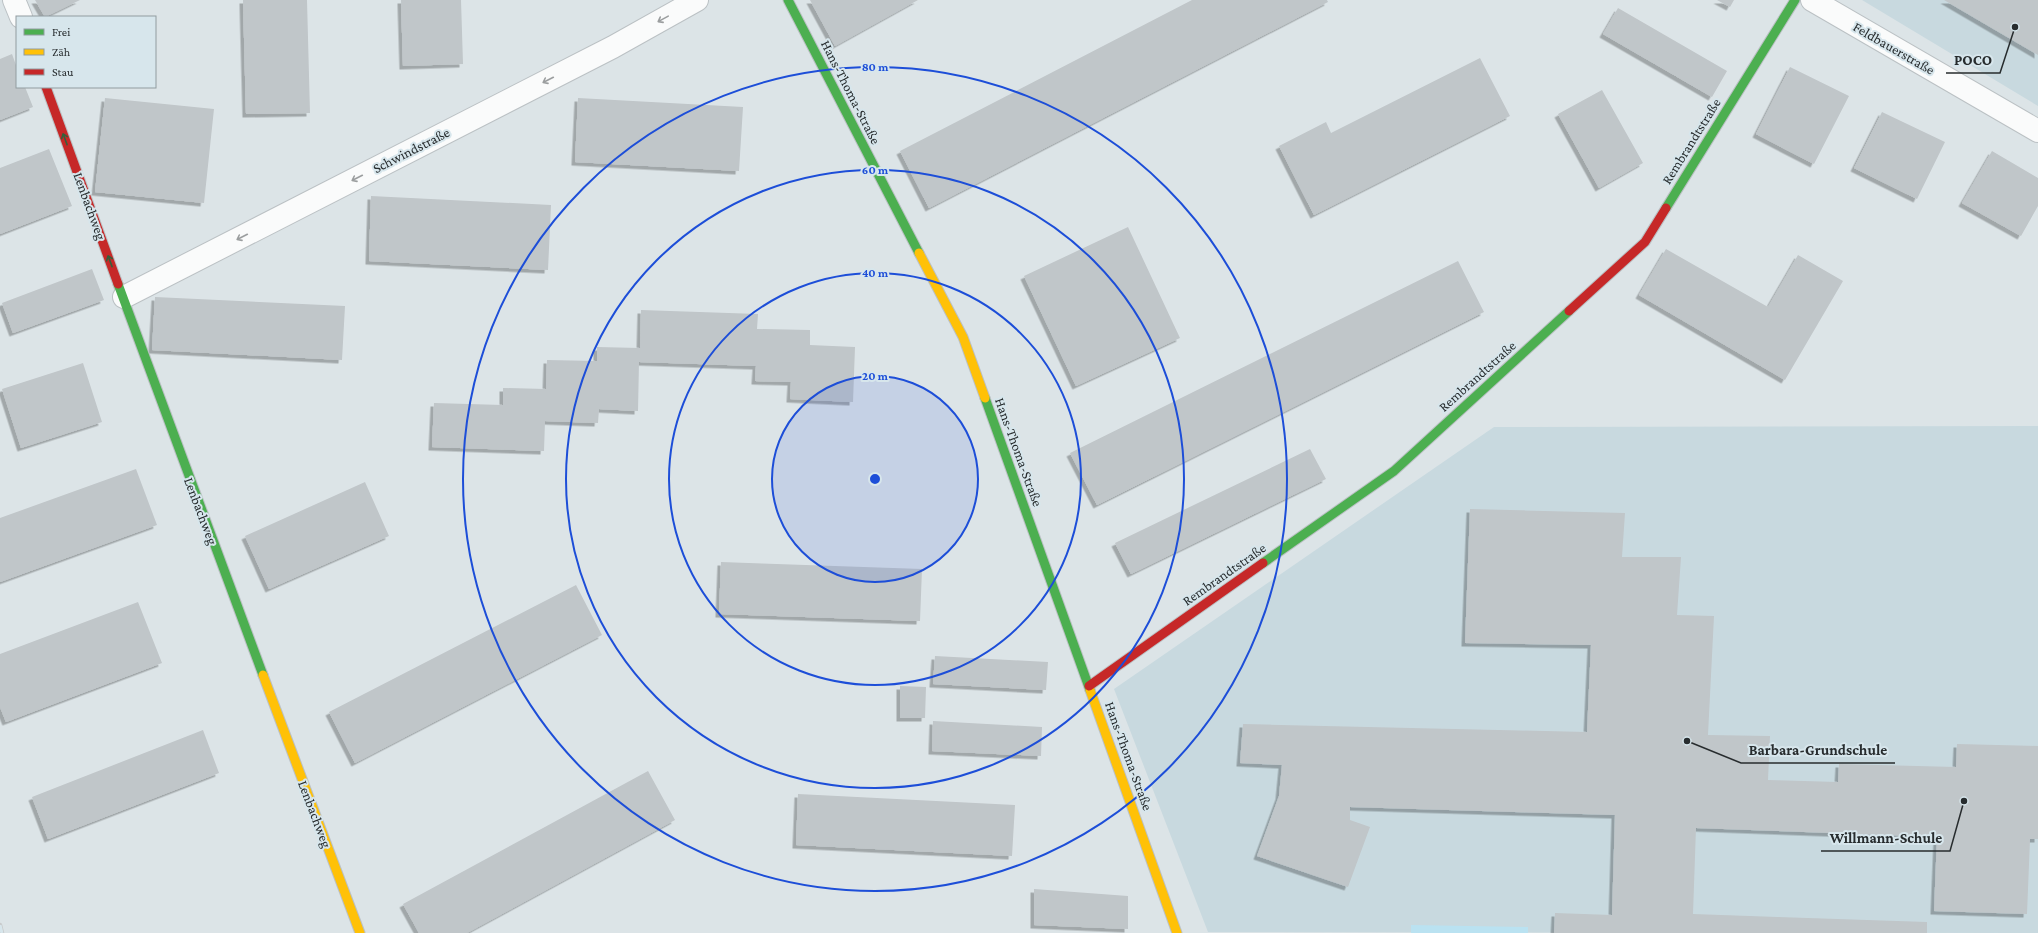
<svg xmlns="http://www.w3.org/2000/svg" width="2038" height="933" font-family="'Crimson Pro',serif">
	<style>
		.built { fill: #c8d9df }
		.green { fill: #bae2f1 }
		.building { fill: #c0c6c9; filter: url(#shadow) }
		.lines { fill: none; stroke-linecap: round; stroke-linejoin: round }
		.street-casing { stroke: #bbc1c4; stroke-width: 24 }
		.fast-casing { stroke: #bbc1c4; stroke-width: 11 }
		.slow-casing { stroke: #bbc1c4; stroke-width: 11 }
		.jam-casing { stroke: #bbc1c4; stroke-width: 11 }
		.street { stroke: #fafbfb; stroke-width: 22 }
		.fast { stroke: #4caf50; stroke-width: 9 }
		.slow { stroke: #ffc107; stroke-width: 9 }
		.jam { stroke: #c62828; stroke-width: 9 }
		.rail-casing { stroke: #c8cacb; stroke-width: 4.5 }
		.rail { stroke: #d7e6ec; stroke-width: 3; stroke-dasharray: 9; stroke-linecap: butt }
		.oneway { stroke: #9b9e9f }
		.oneway2 { stroke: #36603c }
		.ring { fill: none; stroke: #1d4ed8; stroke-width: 2 }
		.labels { text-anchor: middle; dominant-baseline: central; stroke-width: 4; stroke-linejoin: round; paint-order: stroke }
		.street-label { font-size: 14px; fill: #272c2e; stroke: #d7e6ec }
		.centre { fill: #1d4ed8; stroke: #d7e6ec; stroke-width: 2 }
		.ring-label { font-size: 12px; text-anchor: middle; font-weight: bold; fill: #1d4ed8; stroke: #d7e6ec; stroke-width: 4; stroke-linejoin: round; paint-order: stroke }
		.leader { fill: none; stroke: #272c2e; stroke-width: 1.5 }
		.callout-dot { fill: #272c2e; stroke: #d7e6ec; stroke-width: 1.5 }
		.callout-label { font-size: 15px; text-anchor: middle; font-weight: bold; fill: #272c2e; stroke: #d7e6ec; stroke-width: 4; stroke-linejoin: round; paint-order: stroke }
	</style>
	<defs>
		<filter id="shadow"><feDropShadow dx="-3.5" dy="3.5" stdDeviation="0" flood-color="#0004"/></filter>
	</defs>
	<rect width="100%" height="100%" fill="#dce4e7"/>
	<path class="built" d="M1862 0H2038V106Z
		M2038 426V933L1208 932 1114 689 1494 427Z"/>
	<path class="green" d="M1411 925 1528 927V933H1411Z"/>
	<path class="building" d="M35 0H80L45 17Z
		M243 0H307L310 113 246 114Z
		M401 0H461L463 64 403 66Z
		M810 0H918L835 46Z
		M1192 0H1327L1328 2 929 208 900 151Z
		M1717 0H1734L1730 7Z
		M1944 0H2038V55Z
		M1618 8 1727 71 1712 97 1603 34Z
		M12 54 17 68V87H25L33 107 0 120V59Z
		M1480 58 1510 116 1314 215 1279 146 1326 122 1331 133Z
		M1790 67 1849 96 1814 164 1756 134Z
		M1602 90 1643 163 1599 188 1558 114Z
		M105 98 214 109 204 203 95 192Z
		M578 98 743 107 739 171 575 162Z
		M1882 112 1945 142 1917 199 1854 168Z
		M49 149 72 206 0 234V168Z
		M1992 151 2038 178V206L2021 236 1962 203Z
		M371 196 551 205 548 270 369 261Z
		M1128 227 1180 338 1076 386 1024 276Z
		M1666 249 1768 307 1798 255 1843 281 1785 380 1639 295Z
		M1458 261 1484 312 1097 505 1070 453Z
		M92 269 104 300 13 333 2 303Z
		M155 297 345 306 342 360 152 350Z
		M641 310 758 314 757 329 810 330V345L855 347 853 402 790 399 791 382 755 381 756 366 639 362 638 411 599 409 598 423 545 421 544 451 432 447 434 403 503 405V388L546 389 547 360 597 361V347L640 348Z
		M83 363 102 422 21 448 2 389Z
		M1310 449 1326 479 1131 574 1115 543Z
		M136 469 157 525 0 582V518Z
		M365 482 389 536 269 589 245 536Z
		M1470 509 1625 513 1622 557H1681L1677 615 1714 616 1708 735 1770 736 1768 780 1838 782 1839 764 1956 767 1957 744 2038 746V839H2030L2027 914 1934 911 1937 837 1696 828 1693 914 1927 922V933H1554L1555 913 1612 915 1615 815 1350 807V820L1370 827 1348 887 1257 856 1279 796 1282 765 1240 763 1243 724 1587 732 1591 645 1465 643Z
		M721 562 922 569 920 621 719 614Z
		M576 585 602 635 355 763 329 712Z
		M138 602 162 663 6 722 0 707V654Z
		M935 656 1048 662 1046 690 933 684Z
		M900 686 926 687 925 718H900Z
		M933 721 1042 727 1041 756 932 751Z
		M203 730 219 773 48 839 32 797Z
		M648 771 675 820 467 933H419L403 904Z
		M798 794 1015 805 1012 856 796 845Z
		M1034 889 1128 896V929L1034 925Z"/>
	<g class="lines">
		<defs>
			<path id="street" d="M14 0 21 17
				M1812 0 2038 131
				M124 297 613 47 697 0"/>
			<path id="fast" d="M788 0 919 253
				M1666 208 1795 0
				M118 284 263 675
				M985 398 1090 690
				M1263 563 1394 471 1569 311"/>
			<path id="slow" d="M919 253 963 337 985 398
				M263 675 360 933
				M1090 690 1177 933"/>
			<path id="jam" d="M46 87 118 284
				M1569 311 1645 242 1666 208
				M1089 686 1263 563"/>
		</defs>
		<use href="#street" class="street-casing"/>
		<use href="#fast" class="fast-casing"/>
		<use href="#slow" class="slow-casing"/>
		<use href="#jam" class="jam-casing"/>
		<use href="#street" class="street"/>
		<use href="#fast" class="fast"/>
		<use href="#slow" class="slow"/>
		<use href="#jam" class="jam"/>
		<defs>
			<path id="rail" d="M0 925 2 933"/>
		</defs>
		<use href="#rail" class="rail-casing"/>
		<use href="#rail" class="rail"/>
	</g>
	<defs><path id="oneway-shaft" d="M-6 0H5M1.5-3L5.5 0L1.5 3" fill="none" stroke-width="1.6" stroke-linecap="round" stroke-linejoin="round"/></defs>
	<g class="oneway">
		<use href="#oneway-shaft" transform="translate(663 19) rotate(151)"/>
		<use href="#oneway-shaft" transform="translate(548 80) rotate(153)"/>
		<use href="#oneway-shaft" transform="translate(357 178) rotate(153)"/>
		<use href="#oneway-shaft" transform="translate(242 237) rotate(153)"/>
	</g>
	<g class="oneway2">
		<use href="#oneway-shaft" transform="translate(65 139) rotate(-110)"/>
		<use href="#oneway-shaft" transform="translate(110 261) rotate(-110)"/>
	</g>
	<circle cx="875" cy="479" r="103" fill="#1d4ed8" fill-opacity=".12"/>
	<g class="ring">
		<circle cx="875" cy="479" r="103"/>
		<circle cx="875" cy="479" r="206"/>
		<circle cx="875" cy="479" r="309"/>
		<circle cx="875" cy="479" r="412"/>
	</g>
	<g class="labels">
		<g class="street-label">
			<text transform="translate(1894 48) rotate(30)">Feldbauerstraße</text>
			<text transform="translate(851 92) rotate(63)">Hans-Thoma-Straße</text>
			<text transform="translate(1691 141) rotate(-58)">Rembrandtstraße</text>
			<text transform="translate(411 150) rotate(-27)">Schwindstraße</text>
			<text transform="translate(90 206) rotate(70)">Lenbachweg</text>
			<text transform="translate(1477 376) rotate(-42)">Rembrandtstraße</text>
			<text transform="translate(1019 452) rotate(70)">Hans-Thoma-Straße</text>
			<text transform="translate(201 511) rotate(69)">Lenbachweg</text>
			<text transform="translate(1224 574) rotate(-35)">Rembrandtstraße</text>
			<text transform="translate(1129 756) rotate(70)">Hans-Thoma-Straße</text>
			<text transform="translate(315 814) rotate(69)">Lenbachweg</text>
		</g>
	</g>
	<circle cx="875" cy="479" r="6" class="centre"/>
	<g class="ring-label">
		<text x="875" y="71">80 m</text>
		<text x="875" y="174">60 m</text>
		<text x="875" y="277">40 m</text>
		<text x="875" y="380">20 m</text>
	</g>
	<path class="leader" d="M2015 27L2000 73H1946M1687 741L1741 763H1895M1964 801L1950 851H1821"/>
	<g class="callout-dot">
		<circle cx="2015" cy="27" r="4"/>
		<circle cx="1687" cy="741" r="4"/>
		<circle cx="1964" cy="801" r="4"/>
	</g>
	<g class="callout-label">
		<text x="1973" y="65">POCO</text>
		<text x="1818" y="755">Barbara-Grundschule</text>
		<text x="1886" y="843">Willmann-Schule</text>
	</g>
	<rect x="16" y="16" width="140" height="72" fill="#d7e6ec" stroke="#919ca0"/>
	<rect x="24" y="29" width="20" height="6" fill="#4caf50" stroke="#919ca0"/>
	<text x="52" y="36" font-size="12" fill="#272c2e">Frei</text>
	<rect x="24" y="49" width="20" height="6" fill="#ffc107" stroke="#919ca0"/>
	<text x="52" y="56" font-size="12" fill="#272c2e">Zäh</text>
	<rect x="24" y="69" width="20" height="6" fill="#c62828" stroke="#919ca0"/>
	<text x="52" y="76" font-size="12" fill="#272c2e">Stau</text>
</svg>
